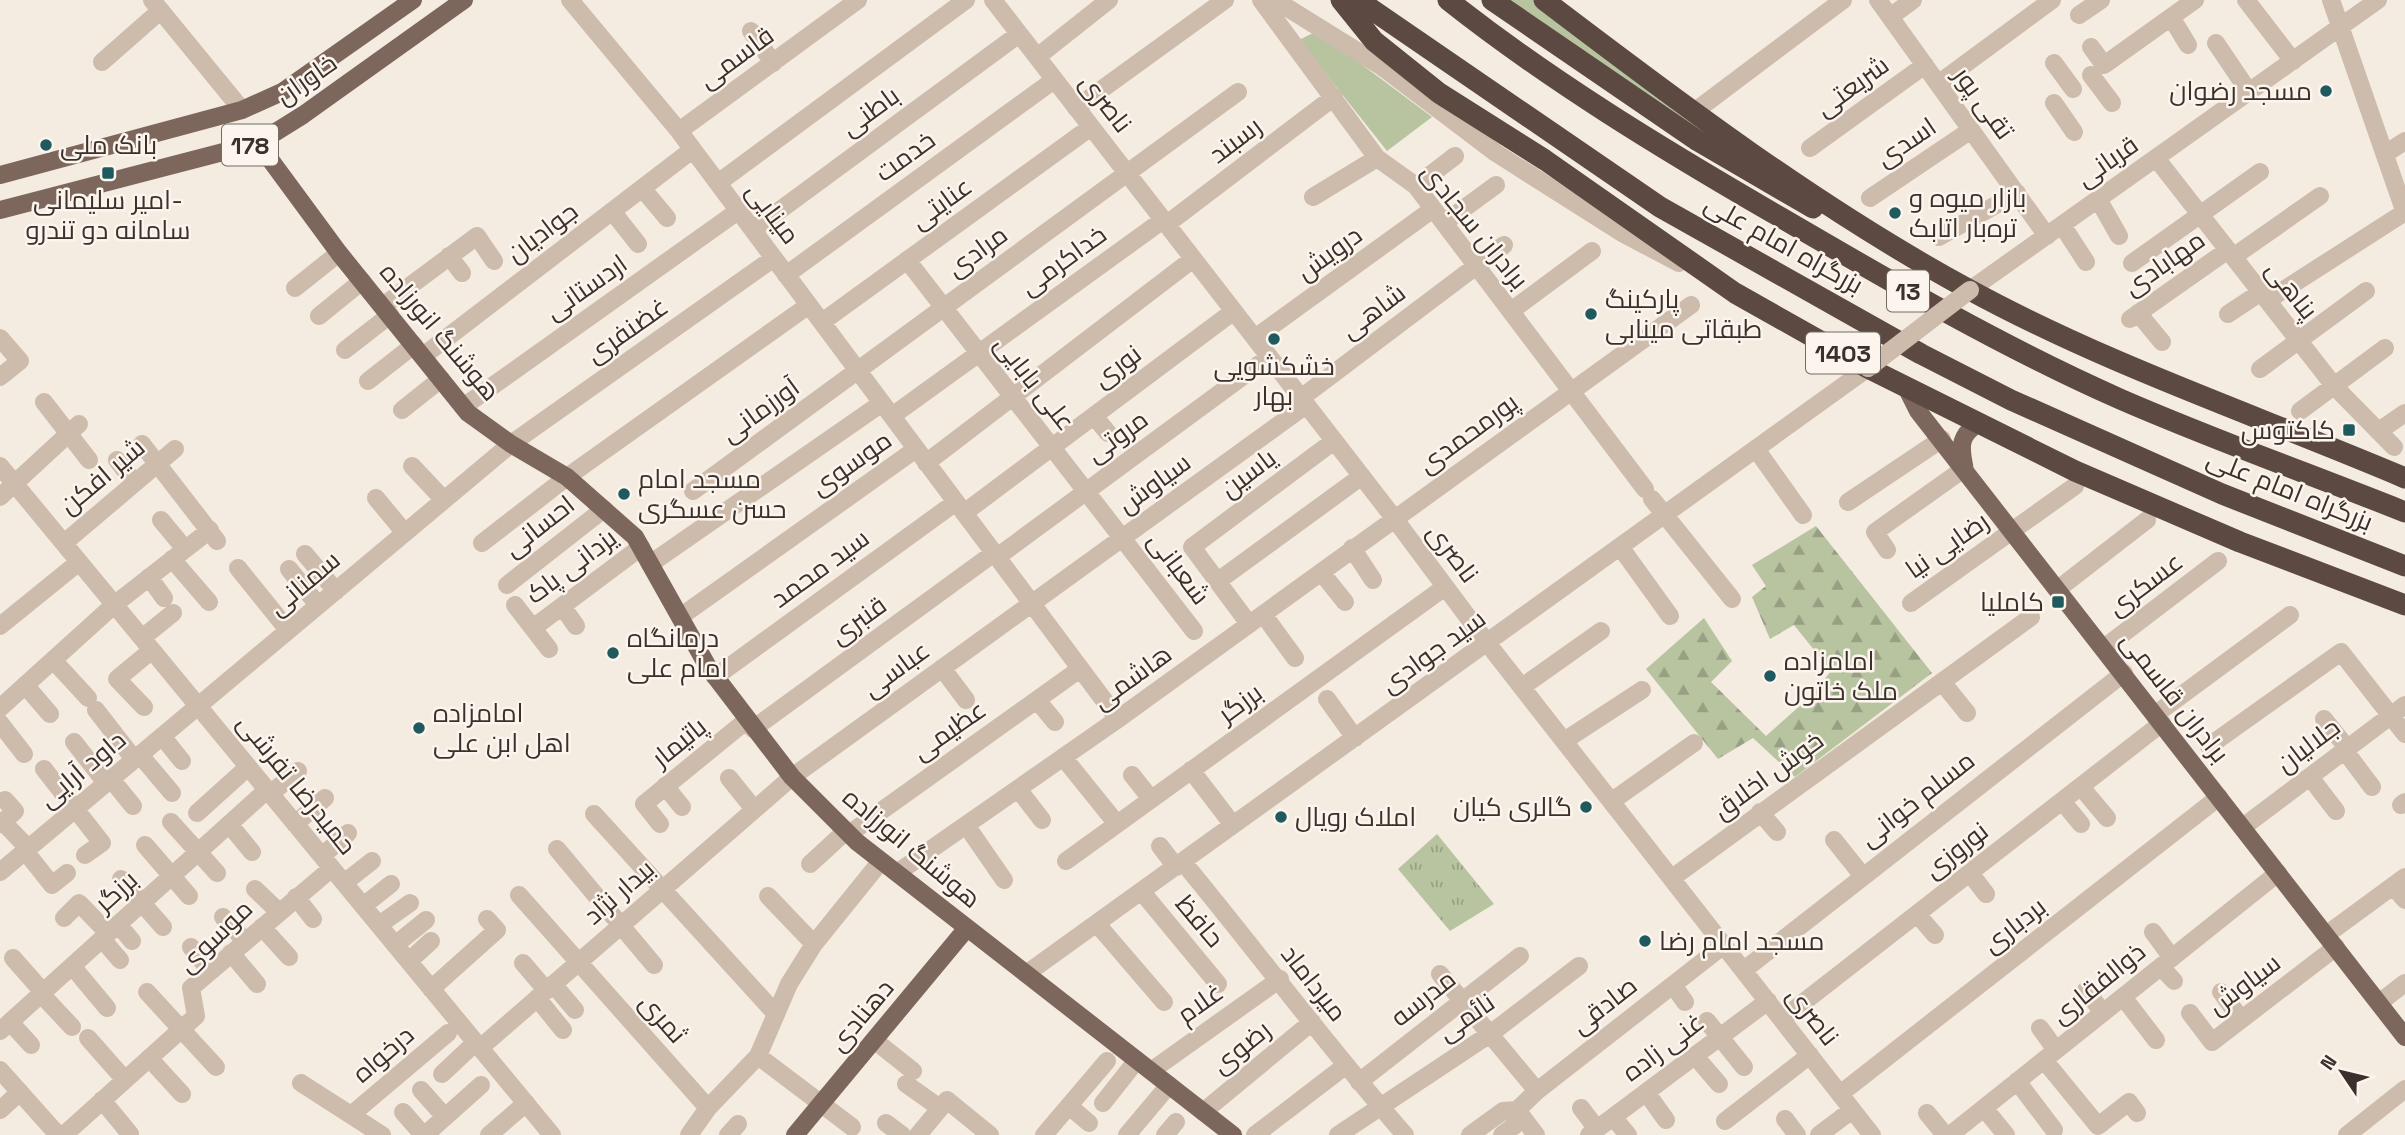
<svg xmlns="http://www.w3.org/2000/svg" width="2405" height="1135" font-family="'Space Grotesk',Cairo,sans-serif">
	<style>
		.forest { fill: url(#forest-firs) }
		.park { fill: url(#park-tufts) }
		.garden { fill: #b8c4a0 }
		.lines { fill: none; stroke-linecap: round; stroke-linejoin: round }
		.minor { stroke: #cdbbac; stroke-width: 18 }
		.major { stroke: #7d675c; stroke-width: 18 }
		.highway { stroke: #5c4a42; stroke-width: 21 }
		.minor-bridge { stroke: #cdbbac; stroke-width: 18 }
		.poi-dot { fill: #1f5a5e; stroke: #fbf5ee; stroke-width: 2.5 }
		.labels { text-anchor: middle; dominant-baseline: central; stroke-width: 5; stroke-linejoin: round; paint-order: stroke }
		.shield { fill: #fbf5ee; stroke: #756b66; stroke-width: 2 }
		.shield-label { font-size: 24px; font-weight: bold; fill: #3b302b }
		.street-label { font-size: 26px; fill: #3b302b; stroke: #fbf5ee }
		.poi-label { font-size: 26px; fill: #3b302b; stroke: #fbf5ee; text-anchor: start }
	</style>
	<defs>
		<pattern id="forest-firs" width="22" height="20" patternUnits="userSpaceOnUse" patternTransform="scale(1.75)"><rect width="22" height="20" fill="#b8c4a0"/><path d="M5 1l3.5 6h-7zM16 11l3.5 6h-7z" fill="#97a083"/></pattern>
		<pattern id="park-tufts" width="24" height="20" patternUnits="userSpaceOnUse" patternTransform="scale(1.75)"><rect width="24" height="20" fill="#b8c4a0"/><path d="M3 7l-1-3M5 7V3M7 7l1-3M15 17l-1-3M17 17v-4M19 17l1-3" fill="none" stroke="#97a083"/></pattern>
	</defs>
	<rect width="100%" height="100%" fill="#f4ebe1"/>
	<path class="forest" d="M1816 526 1932 673 1795 777 1753 738 1718 759 1646 669 1704 618 1732 661 1711 682 1766 736 1811 696 1831 671 1794 625 1770 639 1752 597 1766 586 1752 565Z"/>
	<path class="park" d="M1437 834 1494 904 1450 931 1398 869Z"/>
	<path class="garden" d="M1503 0H1533L1749 164Z
		M1317 31 1432 117 1387 151 1299 40Z"/>
	<g class="lines">
		<path class="minor" d="M152 0 242 110
			M570 0 679 131 1118 719
			M993 0 1394 518 1488 644 1872 1135
			M1261 0 1377 158 1416 186 1645 489
			M1275 0 1381 66 1496 153 1622 233 1679 263
			M1878 0 2047 236
			M2246 0 2293 61
			M2331 0 2405 213
			M2079 15 2101 0
			M1890 17 1913 0
			M2171 17 2188 45
			M751 31 773 63
			M2216 43 2249 92
			M2091 47 2104 65 2195 0
			M1037 57 1109 0
			M102 62 160 11
			M2054 63 2073 89
			M2091 75 2112 103
			M1938 84 2052 0
			M2054 103 2074 132
			M1076 108 1225 0
			M1694 112 1843 0
			M679 131 858 0
			M1810 148 1925 65
			M2385 154 2405 141
			M2156 158 2335 387 2394 447
			M718 183 966 0
			M1416 186 1455 156
			M642 188 667 218
			M1313 197 1377 158
			M1870 198 1971 130
			M2098 199 2119 236
			M612 211 638 244
			M1444 223 1496 185
			M1167 224 1334 97
			M2062 225 2086 262
			M753 230 1019 34
			M1939 237 2017 193
			M449 256 462 273
			M2233 257 2320 196
			M907 260 1194 631
			M2132 263 2260 172
			M786 275 1054 80
			M295 288 339 253
			M1970 290 2378 0
			M2276 295 2405 212
			M383 306 477 236 494 261
			M1511 311 1592 251
			M2138 313 2162 342
			M2228 314 2261 292
			M319 316 362 281
			M2130 319 2228 250
			M822 322 1091 127
			M0 338 20 361 0 377
			M1255 338 1433 209
			M345 350 390 315
			M423 356 692 150
			M2260 369 2366 291
			M368 381 414 345
			M1301 398 1504 245
			M44 402 89 460
			M463 407 738 211
			M402 410 441 379
			M2300 411 2385 348
			M892 416 1163 220
			M1094 416 1108 433
			M2379 431 2405 413
			M142 444 217 541
			M1756 449 1803 515
			M117 460 135 483
			M926 463 1193 259
			M0 466 552 1135
			M412 466 444 500
			M693 491 1238 92
			M0 497 79 424
			M376 498 405 533
			M1652 499 1732 599
			M1848 502 1942 439
			M964 513 1234 311
			M161 520 185 549
			M64 543 175 449
			M482 543 567 477 809 305
			M1352 548 1373 580
			M1621 548 1670 616
			M1887 550 1875 532 1965 468
			M305 554 336 591
			M997 557 1269 357
			M172 559 209 602
			M650 564 882 403
			M238 568 288 630
			M289 569 318 605
			M1321 572 1345 602
			M149 577 164 598
			M1218 581 1362 476
			M507 585 604 509
			M2058 589 2147 520
			M1911 603 2075 486
			M515 605 549 649
			M562 606 576 626
			M1263 614 1295 658
			M680 617 916 449
			M1249 624 1192 547 1334 441
			M0 626 79 562
			M533 628 641 547
			M142 638 173 613
			M2104 648 2218 561
			M53 660 88 698
			M942 668 966 700
			M715 677 956 502
			M1942 682 1967 713
			M25 685 50 714
			M1522 687 1601 631
			M1327 699 1355 738
			M1037 700 1055 722
			M144 707 117 679 152 650
			M0 708 115 604 210 530
			M96 710 134 759
			M2156 714 2290 615
			M2324 719 2348 749
			M0 723 24 754
			M753 729 994 553
			M162 736 182 761
			M1564 741 1642 690
			M74 742 106 783
			M2209 746 2341 652 2405 734
			M2345 751 2372 787
			M140 755 172 793
			M1063 757 1117 824
			M44 769 102 843 85 855
			M1191 770 1233 825
			M1132 775 1151 799
			M2310 777 2336 811
			M729 778 754 809
			M111 779 133 806
			M665 786 682 807
			M2081 787 2107 818
			M1018 789 1042 820
			M270 794 298 771
			M1612 801 1694 743
			M2062 801 2081 824
			M2401 805 2405 802
			M1760 812 1777 832
			M197 813 248 767
			M594 814 776 1014
			M3 822 15 811 5 800
			M171 822 217 873
			M0 824 3 822 28 848
			M229 824 252 852
			M295 824 325 798
			M660 824 644 804 747 720
			M966 825 1004 880
			M2243 827 2405 705
			M849 834 1080 669
			M1834 840 1862 875
			M145 845 189 896
			M1160 846 1176 867
			M557 849 654 965
			M25 851 52 885 67 873
			M322 856 348 833
			M1066 861 1445 587
			M1183 862C1258 953 1328 1047 1405 1135
			M810 864 846 831
			M0 872 511 444 774 258
			M897 873 1118 719 1691 305
			M1970 873 1986 894
			M1672 878 2031 617
			M121 879 163 927
			M344 883 372 861
			M2393 886 2405 900
			M255 889 278 911
			M1142 892 1218 984
			M519 895 708 1108
			M768 896 814 944
			M296 897 313 919
			M363 906 391 884
			M1917 914 1935 935
			M223 917 245 941
			M64 918 79 903 108 933
			M118 924 132 941
			M1097 924 1164 1002
			M379 925 410 903
			M262 927 289 957
			M2153 932 2172 958
			M2326 935 2405 877
			M102 939 120 960
			M395 945 426 920
			M191 947 210 971
			M231 953 257 984
			M13 958 43 992
			M409 961 431 941
			M523 963 546 990
			M72 966 107 1008
			M2161 967 2174 981
			M1744 970 2124 673
			M1026 974 1868 368
			M1440 974 1537 1091
			M553 984 575 1010
			M1673 985 1685 1002
			M431 989 497 930 487 919
			M2086 990 2103 1013
			M147 992 216 1067
			M2221 992 2241 1019
			M41 994 72 1027
			M2123 997 2156 1040
			M537 998 563 1030
			M2379 1003 2405 983
			M2190 1013 2212 1042 2336 947
			M1782 1019 2162 723
			M1707 1021 1744 1067
			M10 1022 31 1045
			M2040 1028 2056 1050
			M0 1031 267 790
			M88 1038 125 1080
			M874 1040 913 1071
			M480 1048 792 777 1306 405
			M758 1056 852 1127
			M1695 1056 1719 1084
			M149 1058 182 1094
			M2044 1060 2098 1126 2129 1102 2137 1113
			M0 1070 58 1135
			M1151 1071 1280 979
			M442 1074 476 1042
			M2017 1081 2054 1130
			M1359 1082 1520 956
			M301 1083 382 1135
			M906 1084 940 1108
			M421 1090 445 1117
			M1646 1092 1666 1120
			M1840 1094 2219 797
			M102 1100 130 1134
			M1103 1103 1137 1060
			M1069 1106 1089 1123
			M1581 1108 1597 1129
			M1984 1108 2006 1135
			M0 1110 20 1092
			M403 1112 423 1135
			M1203 1112 1312 1022
			M1927 1113 1945 1135
			M351 1115 448 1033
			M1613 1117 1628 1135
			M1785 1119 1797 1135
			M1725 1121 1810 1055
			M886 1123 902 1135
			M64 1135 196 1016 191 988 332 868
			M425 1135 481 1085
			M489 1135 526 1103
			M689 1135 708 1108 758 1056 789 984 814 944 881 861
			M728 1135 738 1124
			M918 1135 947 1100 990 1135
			M1044 1135 1107 1061
			M1127 1135 1169 1085
			M1165 1135 1176 1122
			M1255 1135 1345 1066
			M1338 1135 1490 1034 1579 966
			M1470 1135 1503 1111 1517 1110 1536 1135
			M1502 1135 1514 1126 1517 1110 1537 1091 1724 945
			M1589 1135 1768 1001
			M1819 1135 1852 1110
			M1950 1135 2278 873
			M2347 1135 2405 1089"/>
		<path class="major" d="M258 143 339 253 468 413 511 444 567 477 635 537 708 667 792 777 857 842 1233 1135
			M0 175 242 110 282 92 413 0
			M0 210 258 143 303 115 464 0
			M1907 389 1918 411 2405 1037
			M1964 465C1960 445 1960 436 1977 424
			M795 1135 967 928"/>
		<path class="highway" d="M1341 0 1374 41 1439 93 1545 160 1735 293 1868 368 2075 471 2240 542 2405 605
			M1358 0 1660 207 1921 354 2011 400 2222 494 2405 566
			M1448 0C1549 80 1661 148 1773 213 1886 279 2000 346 2120 399 2214 440 2310 474 2405 512
			M1492 0 1698 141 1813 208
			M1544 0C1678 102 1820 209 1968 289 2107 365 2259 416 2405 478"/>
		<path class="minor-bridge" d="M1868 368 1970 290"/>
	</g>
	<g class="poi-dot">
		<circle cx="2326" cy="91" r="7"/>
		<circle cx="46" cy="145" r="7"/>
		<rect x="101" y="166" width="14" height="14" rx="3.5"/>
		<circle cx="1895" cy="213" r="7"/>
		<circle cx="1591" cy="314" r="7"/>
		<circle cx="1274" cy="339" r="7"/>
		<rect x="2342" y="423" width="14" height="14" rx="3.5"/>
		<circle cx="624" cy="494" r="7"/>
		<rect x="2051" y="595" width="14" height="14" rx="3.5"/>
		<circle cx="613" cy="653" r="7"/>
		<circle cx="1770" cy="676" r="7"/>
		<circle cx="419" cy="728" r="7"/>
		<circle cx="1586" cy="807" r="7"/>
		<circle cx="1281" cy="817" r="7"/>
		<circle cx="1645" cy="941" r="7"/>
	</g>
	<g class="labels">
		<g class="shield">
			<rect x="222" y="124.5" width="56" height="41" rx="5"/>
			<rect x="1887" y="270.5" width="42" height="41" rx="5"/>
			<rect x="1806" y="332.5" width="74" height="41" rx="5"/>
		</g>
		<g class="shield-label">
			<text x="250" y="145">178</text>
			<text x="1908" y="291">13</text>
			<text x="1843" y="353">1403</text>
		</g>
		<g class="street-label">
			<text transform="translate(736 57) rotate(-36)">قاسمی</text>
			<text transform="translate(306 79) rotate(-35)">خاوران</text>
			<text transform="translate(1852 86) rotate(-36)">شریعتی</text>
			<text transform="translate(1106 103) rotate(52)">ناصری</text>
			<text transform="translate(1984 103) rotate(54)">تقی پور</text>
			<text transform="translate(870 111) rotate(-36)">باطنی</text>
			<text transform="translate(1235 140) rotate(-37)">رسبند</text>
			<text transform="translate(1906 142) rotate(-34)">اسدی</text>
			<text transform="translate(905 156) rotate(-36)">خدمت</text>
			<text transform="translate(2107 161) rotate(-35)">قربانی</text>
			<text transform="translate(941 203) rotate(-36)">عنایتی</text>
			<text transform="translate(773 213) rotate(53)">مینایی</text>
			<text transform="translate(1475 226) rotate(51)">برادران سجادی</text>
			<text transform="translate(542 232) rotate(-37)">جوادیان</text>
			<text transform="translate(1784 244) rotate(29)">بزرگراه امام علی</text>
			<text transform="translate(977 251) rotate(-36)">مرادی</text>
			<text transform="translate(1329 253) rotate(-36)">درویش</text>
			<text transform="translate(1063 260) rotate(-36)">خداکرمی</text>
			<text transform="translate(2164 263) rotate(-35)">مهابادی</text>
			<text transform="translate(586 287) rotate(-35)">اردستانی</text>
			<text transform="translate(2292 290) rotate(52)">پناهی</text>
			<text transform="translate(1373 311) rotate(-37)">شاهی</text>
			<text transform="translate(627 330) rotate(-35)">غضنفری</text>
			<text transform="translate(440 332) rotate(50)">هوشنگ انورزاده</text>
			<text transform="translate(1117 366) rotate(-37)">نوری</text>
			<text transform="translate(1035 383) rotate(52)">علی بابایی</text>
			<text transform="translate(760 410) rotate(-36)">آورزمانی</text>
			<text transform="translate(1468 433) rotate(-36)">پورمحمدی</text>
			<text transform="translate(1117 436) rotate(-36)">مروتی</text>
			<text transform="translate(851 463) rotate(-35)">موسوی</text>
			<text transform="translate(1248 473) rotate(-37)">یاسین</text>
			<text transform="translate(102 476) rotate(-40)">شیر افکن</text>
			<text transform="translate(1154 483) rotate(-36)">سیاوش</text>
			<text transform="translate(2290 490) rotate(22)">بزرگراه امام علی</text>
			<text transform="translate(539 526) rotate(-38)">احسانی</text>
			<text transform="translate(1947 545) rotate(-35)">رضایی نیا</text>
			<text transform="translate(1453 553) rotate(53)">ناصری</text>
			<text transform="translate(571 566) rotate(-37)">یزدانی پاک</text>
			<text transform="translate(820 568) rotate(-36)">سید محمد</text>
			<text transform="translate(1179 568) rotate(53)">شعبانی</text>
			<text transform="translate(304 583) rotate(-40)">سمنانی</text>
			<text transform="translate(2145 584) rotate(-37)">عسکری</text>
			<text transform="translate(858 620) rotate(-36)">قنبری</text>
			<text transform="translate(1433 651) rotate(-36)">سید جوادی</text>
			<text transform="translate(896 669) rotate(-36)">عباسی</text>
			<text transform="translate(1132 677) rotate(-36)">هاشمی</text>
			<text transform="translate(2175 697) rotate(52)">برادران قاسمی</text>
			<text transform="translate(1240 703) rotate(-36)">برزگر</text>
			<text transform="translate(949 730) rotate(-35)">عظیمی</text>
			<text transform="translate(679 742) rotate(-39)">پاتیمار</text>
			<text transform="translate(2308 745) rotate(-37)">جلالیان</text>
			<text transform="translate(82 769) rotate(-40)">داود آرایی</text>
			<text transform="translate(1768 775) rotate(-36)">خوش اخلاق</text>
			<text transform="translate(297 784) rotate(51)">حمیدرضا تفرشی</text>
			<text transform="translate(1917 799) rotate(-38)">مسلم خوانی</text>
			<text transform="translate(912 848) rotate(40)">هوشنگ انورزاده</text>
			<text transform="translate(1956 850) rotate(-38)">نوروزی</text>
			<text transform="translate(116 891) rotate(-42)">برزگر</text>
			<text transform="translate(619 892) rotate(-41)">بیدار نژاد</text>
			<text transform="translate(1200 921) rotate(50)">حافظ</text>
			<text transform="translate(2014 925) rotate(-38)">بردباری</text>
			<text transform="translate(215 936) rotate(-44)">موسوی</text>
			<text transform="translate(1314 983) rotate(52)">میرداماد</text>
			<text transform="translate(2098 983) rotate(-39)">ذوالفقاری</text>
			<text transform="translate(2244 984) rotate(-37)">سیاوش</text>
			<text transform="translate(1423 998) rotate(-38)">مدرسه</text>
			<text transform="translate(1200 1003) rotate(-35)">غلام</text>
			<text transform="translate(1604 1005) rotate(-38)">صادقی</text>
			<text transform="translate(861 1015) rotate(-50)">دهنادی</text>
			<text transform="translate(1813 1016) rotate(52)">ناصری</text>
			<text transform="translate(1466 1017) rotate(-35)">نائمی</text>
			<text transform="translate(663 1018) rotate(49)">ثمری</text>
			<text transform="translate(1241 1047) rotate(-39)">رضوی</text>
			<text transform="translate(1663 1047) rotate(-37)">غنی زاده</text>
			<text transform="translate(383 1054) rotate(-41)">درخواه</text>
		</g>
		<g class="poi-label">
			<text x="2312" y="91" text-anchor="end">مسجد رضوان</text>
			<text x="60" y="145">بانک ملی</text>
			<text x="1909" y="198">بازار میوه و<tspan x="1909" dy="30">تره‌بار اتابک</tspan></text>
			<text x="108" y="200" text-anchor="middle">امیر سلیمانی-<tspan x="108" dy="30">سامانه دو تندرو</tspan></text>
			<text x="1605" y="299">پارکینگ<tspan x="1605" dy="30">طبقاتی مینابی</tspan></text>
			<text x="1274" y="366" text-anchor="middle">خشکشویی<tspan x="1274" dy="30">بهار</tspan></text>
			<text x="2335" y="430" text-anchor="end">کاکتوس</text>
			<text x="638" y="479">مسجد امام<tspan x="638" dy="30">حسن عسگری</tspan></text>
			<text x="2044" y="602" text-anchor="end">کاملیا</text>
			<text x="627" y="638">درمانگاه<tspan x="627" dy="30">امام علی</tspan></text>
			<text x="1784" y="661">امامزاده<tspan x="1784" dy="30">ملک خاتون</tspan></text>
			<text x="433" y="713">امامزاده<tspan x="433" dy="30">اهل ابن علی</tspan></text>
			<text x="1572" y="807" text-anchor="end">گالری کیان</text>
			<text x="1295" y="817">املاک رویال</text>
			<text x="1659" y="941">مسجد امام رضا</text>
		</g>
	</g>
	<g transform="translate(2342 1072) rotate(305)" stroke="#fbf5ee" stroke-width="5" paint-order="stroke">
	<path d="M0-5L12 26L0 18L-12 26Z" fill="#3b302b"/>
	<text y="-10" font-size="19" font-weight="bold" text-anchor="middle" fill="#3b302b">N</text>
	</g>
</svg>
